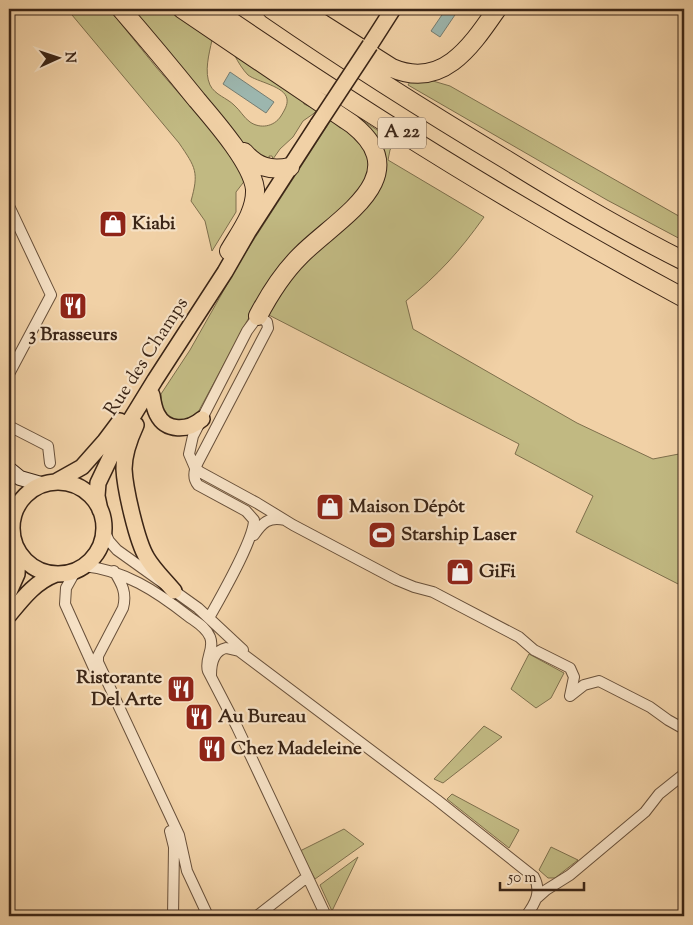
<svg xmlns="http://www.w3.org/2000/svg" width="693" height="925" font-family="'Sorts Mill Goudy',serif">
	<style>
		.green { fill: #c1b982; stroke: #7e6f4c }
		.water { fill: #9cb6ae; stroke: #757c71 }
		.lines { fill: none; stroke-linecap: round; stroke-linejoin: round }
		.street-casing { stroke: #68503a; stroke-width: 12 }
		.secondary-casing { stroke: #3b2516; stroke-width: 16 }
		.primary-casing { stroke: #3b2516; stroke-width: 18 }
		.highway-casing { stroke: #3b2516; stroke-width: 20 }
		.street { stroke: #f6e1c5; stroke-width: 10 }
		.secondary { stroke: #f6e1c5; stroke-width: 14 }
		.primary { stroke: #f1d1a6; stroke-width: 15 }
		.highway { stroke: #f1d1a6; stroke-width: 18 }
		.primary-bridge-casing { stroke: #3b2516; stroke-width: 18; stroke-linecap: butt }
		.primary-bridge { stroke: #f1d1a6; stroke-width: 15 }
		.labels { text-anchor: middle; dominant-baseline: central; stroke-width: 4.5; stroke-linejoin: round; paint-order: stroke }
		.shield { fill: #f6e1c5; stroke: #735d4a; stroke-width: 1 }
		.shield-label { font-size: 18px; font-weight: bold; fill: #3b2516 }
		.poi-label { font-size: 19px; font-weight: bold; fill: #3b2516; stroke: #f6e1c5; text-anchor: start }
		.street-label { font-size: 19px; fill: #3b2516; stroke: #f6e1c5 }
	</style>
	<rect width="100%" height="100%" fill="#f1d1a6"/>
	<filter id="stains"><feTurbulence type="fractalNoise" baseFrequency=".004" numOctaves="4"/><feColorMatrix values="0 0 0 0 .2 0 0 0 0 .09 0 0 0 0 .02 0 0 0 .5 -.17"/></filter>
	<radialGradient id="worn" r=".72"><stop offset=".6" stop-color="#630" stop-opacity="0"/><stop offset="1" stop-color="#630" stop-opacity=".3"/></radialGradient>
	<path class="green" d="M67 9H109L156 67 236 159 246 179 236 192V212L212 251 205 221 191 201C199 172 196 168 179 143Z
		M130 9H168L212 40C209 54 204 72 210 85 215 95 227 98 234 105 240 110 244 118 250 122 260 129 274 127 281 116 284 111 288 105 287 99 285 86 257 82 248 75 243 70 238 62 235 56L303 101 304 104 317 110 313 114 303 121 293 137 280 149 273 159 272 156H269L270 162 249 150Z
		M411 80 433 81 450 86 684 219V241L607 200 408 85Z
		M331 120 340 128 343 127C366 148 375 154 363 186L254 308 195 418 179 422 170 419 162 406 161 394 190 350 242 258Z
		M362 120 395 142 390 150 388 160 484 217C459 252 439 274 406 301L413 329 577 423 653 459 684 453V587L576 532 593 496 515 454 519 444 265 313 287 278 379 187 361 125Z
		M529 654 564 673 551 698 536 708 511 689Z
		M484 726 502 737 443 783 434 779Z
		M452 794 519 830 509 848 447 799Z
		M344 829 364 844 315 879 300 851Z
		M551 847 578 860 555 878H548L539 870Z
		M358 857 332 911 320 885Z"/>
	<path class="water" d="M446 9H459L440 37 431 31Z
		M230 72 274 102 266 113 223 84Z"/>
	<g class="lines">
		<defs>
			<path id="street" d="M9 206 51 295 9 374
				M9 426 48 446 50 463
				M104 530 109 541 117 550 198 608 243 650
				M254 535C262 523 269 516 285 520
				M84 566C124 570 156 591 188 616 196 622 206 627 210 637 215 649 204 659 208 671L237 727 326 916
				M76 570 66 588 65 604 97 675
				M114 571C122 584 127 593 123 608L98 656V662L179 835 187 871 208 916
				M209 618C220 598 254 540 254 520L246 511 198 485C192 478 194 470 198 462L268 328 267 322 258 316 247 331 193 436 189 454 195 468 200 472 257 503 293 525 397 580 414 587 433 592 519 637 534 650 570 668 574 677 570 696
				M211 675C211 664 213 651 226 648L239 651 437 800 534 877C542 892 535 904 526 916
				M570 696 584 685 599 681 650 707 668 720 684 729
				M170 831 174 847 173 916
				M537 898 546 890 570 875 645 812 659 794 684 774
				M257 916 307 877"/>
			<path id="secondary" d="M9 469 20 478 41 484
				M9 519 11 526"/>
			<path id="primary" d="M370 45 393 9
				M152 395C153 402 154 408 157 414 166 432 188 431 202 419
				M136 425C130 438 124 454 124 469 125 489 137 542 147 558 154 570 165 580 174 591
				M57 481 82 467 105 441 120 421
				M12 528a46 46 0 1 1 92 0a46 46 0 1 1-92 0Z
				M100 510 97 496 98 483 120 437 155 380 225 272 248 232 318 124
				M9 592 17 574 18 551
				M9 615C23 598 35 582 56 574"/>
			<path id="highway" d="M121 9C147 39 172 69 197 100 214 120 252 163 255 189 256 212 240 232 229 251
				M182 9 352 124C419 177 336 219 300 256 283 273 269 295 258 316
				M213 9C365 113 522 211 684 298
				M271 9C348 62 427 112 507 160 565 196 624 231 684 261
				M299 9 392 68C443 90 472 45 497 9
				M244 152C257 167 270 171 290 167"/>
		</defs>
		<use href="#street" class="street-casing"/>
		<use href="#secondary" class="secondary-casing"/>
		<use href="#primary" class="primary-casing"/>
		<use href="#highway" class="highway-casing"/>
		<use href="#street" class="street"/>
		<use href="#secondary" class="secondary"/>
		<use href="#primary" class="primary"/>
		<use href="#highway" class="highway"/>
		<defs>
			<path id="primary-bridge" d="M318 124 370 45"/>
		</defs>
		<use href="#primary-bridge" class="primary-bridge-casing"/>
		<use href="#primary-bridge" class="primary-bridge"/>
	</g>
	<defs>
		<symbol id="shop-square" viewBox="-11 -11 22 22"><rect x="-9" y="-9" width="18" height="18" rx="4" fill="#8f2418" stroke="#f6e1c5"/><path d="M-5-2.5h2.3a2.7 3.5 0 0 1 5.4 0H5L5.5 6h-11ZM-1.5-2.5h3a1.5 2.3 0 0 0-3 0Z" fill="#fff"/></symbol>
		<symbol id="restaurant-square" viewBox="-11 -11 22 22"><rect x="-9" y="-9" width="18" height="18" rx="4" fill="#8f2418" stroke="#f6e1c5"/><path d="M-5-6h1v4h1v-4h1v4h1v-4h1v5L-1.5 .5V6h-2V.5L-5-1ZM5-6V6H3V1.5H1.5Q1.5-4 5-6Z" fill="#fff"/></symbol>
		<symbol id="stadium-square" viewBox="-11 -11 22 22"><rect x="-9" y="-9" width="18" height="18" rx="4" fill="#8f2418" stroke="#f6e1c5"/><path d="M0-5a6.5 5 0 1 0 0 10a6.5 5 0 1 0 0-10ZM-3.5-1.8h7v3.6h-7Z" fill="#fff"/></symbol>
	</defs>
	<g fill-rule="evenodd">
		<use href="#shop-square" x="97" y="208" width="32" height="32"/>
		<use href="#restaurant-square" x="57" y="290" width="32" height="32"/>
		<use href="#shop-square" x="314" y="491" width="32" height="32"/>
		<use href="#stadium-square" x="366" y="519" width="32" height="32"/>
		<use href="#shop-square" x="444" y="556" width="32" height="32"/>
		<use href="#restaurant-square" x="165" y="673" width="32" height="32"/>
		<use href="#restaurant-square" x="183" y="701" width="32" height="32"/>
		<use href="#restaurant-square" x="196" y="733" width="32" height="32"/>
	</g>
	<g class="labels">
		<rect class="shield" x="378" y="117.5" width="48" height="31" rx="4"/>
		<g class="shield-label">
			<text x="402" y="133">A 22</text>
		</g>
		<g class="poi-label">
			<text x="132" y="224">Kiabi</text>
			<text x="73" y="335" text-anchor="middle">3 Brasseurs</text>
			<text x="349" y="507">Maison Dépôt</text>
			<text x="401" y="535">Starship Laser</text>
			<text x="479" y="572">GiFi</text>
			<text x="162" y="678" text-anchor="end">Ristorante<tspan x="162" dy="22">Del Arte</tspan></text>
			<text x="218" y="717">Au Bureau</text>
			<text x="231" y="749">Chez Madeleine</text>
		</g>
		<g class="street-label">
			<text transform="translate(147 357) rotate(-57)">Rue des Champs</text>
		</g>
	</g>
	<rect width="693" height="925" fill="none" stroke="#f1d1a6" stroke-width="30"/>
	<rect x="10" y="10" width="673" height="905" fill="none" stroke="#3b2516" stroke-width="2.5"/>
	<rect x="15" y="15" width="663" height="895" fill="none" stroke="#3b2516"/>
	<g transform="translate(58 58) rotate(87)" stroke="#f6e1c5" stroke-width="4" paint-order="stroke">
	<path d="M0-4L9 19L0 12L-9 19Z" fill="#3b2516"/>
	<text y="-8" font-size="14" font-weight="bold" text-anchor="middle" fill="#3b2516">N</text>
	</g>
	<path d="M500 882v8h84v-8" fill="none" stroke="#3b2516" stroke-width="2.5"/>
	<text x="508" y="882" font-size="15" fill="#3b2516" stroke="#f6e1c5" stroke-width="4" paint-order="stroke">50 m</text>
	<rect width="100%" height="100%" filter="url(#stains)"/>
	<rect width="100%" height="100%" fill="url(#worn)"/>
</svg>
